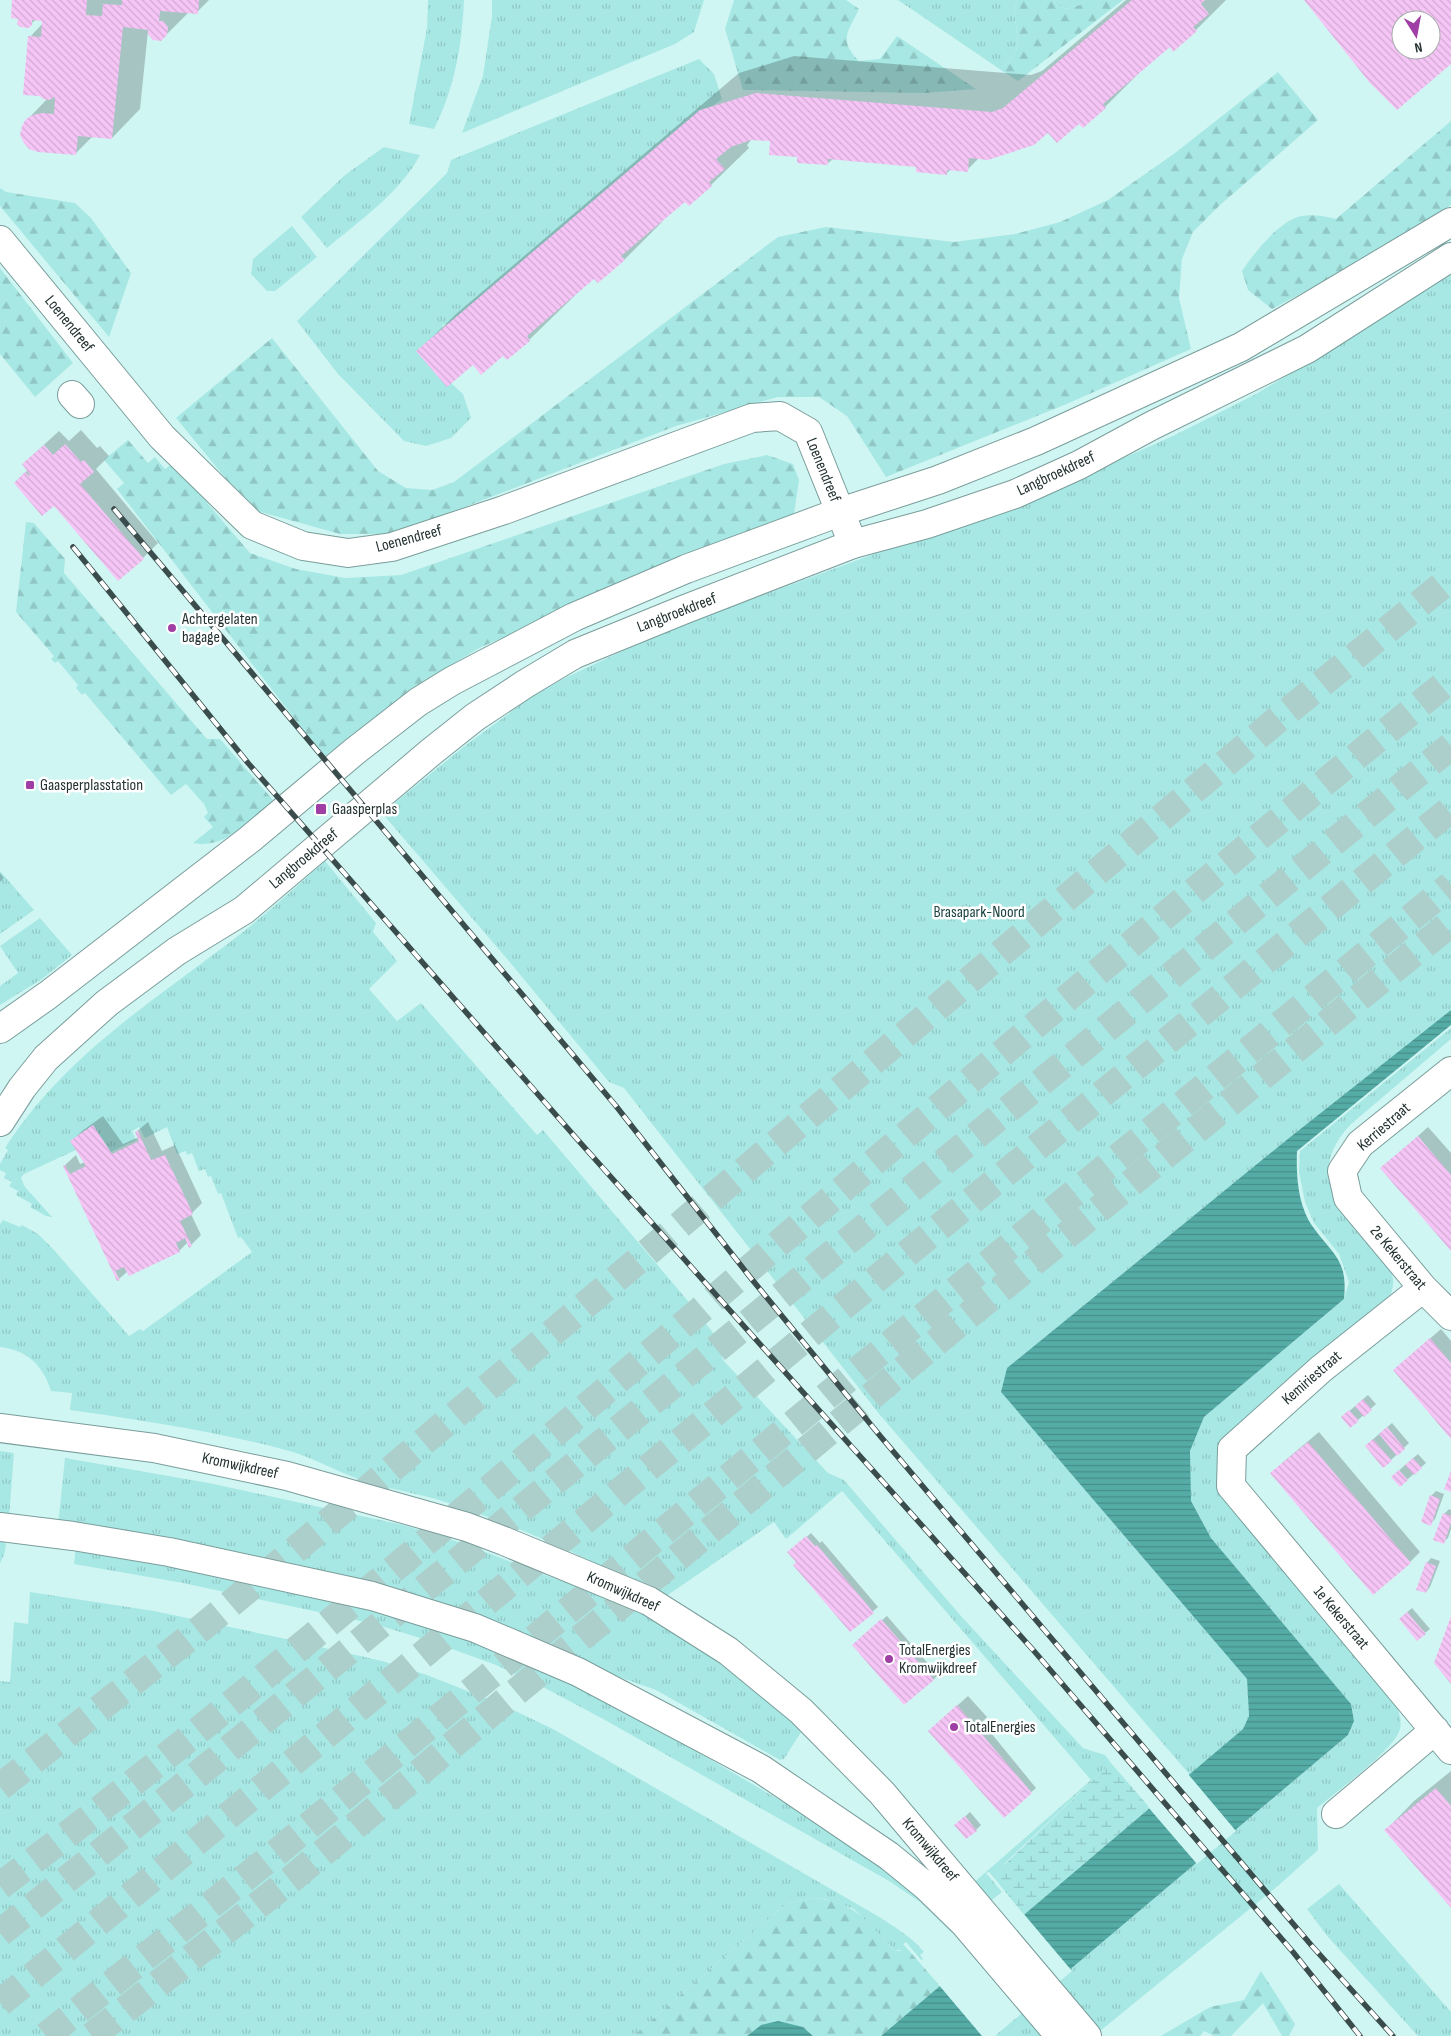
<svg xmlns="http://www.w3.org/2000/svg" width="1451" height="2036" font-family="'Sofia Sans Condensed',sans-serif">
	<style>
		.grass { fill: url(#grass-tufts) }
		.forest { fill: url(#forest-firs) }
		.wetland { fill: url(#wetland-marsh) }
		.water { fill: url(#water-rules) }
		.pier { fill: #d0f6f3 }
		.shadow { fill: #0003 }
		.building { fill: url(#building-back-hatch); fill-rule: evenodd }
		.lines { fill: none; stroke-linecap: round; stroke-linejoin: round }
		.highway-tunnel { stroke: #adcfcc; stroke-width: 28; stroke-dasharray: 28 14; stroke-linecap: butt }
		.minor-casing { stroke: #7a9d9b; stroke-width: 30 }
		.major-casing { stroke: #7a9d9b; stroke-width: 30 }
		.minor { stroke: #fff; stroke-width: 28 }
		.major { stroke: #fff; stroke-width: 28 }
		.rail-casing { stroke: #3a4c4b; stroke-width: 5.5 }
		.rail { stroke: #fff; stroke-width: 4; stroke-dasharray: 11; stroke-linecap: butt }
		.poi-dot { fill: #9f3ea4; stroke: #fff; stroke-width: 2 }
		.labels { text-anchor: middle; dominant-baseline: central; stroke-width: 5; stroke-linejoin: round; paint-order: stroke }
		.street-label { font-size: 16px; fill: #233231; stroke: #fff }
		.poi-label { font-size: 16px; fill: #233231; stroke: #fff; text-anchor: start }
		.park-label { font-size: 16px; fill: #1b4442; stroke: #fff }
	</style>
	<defs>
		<pattern id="grass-tufts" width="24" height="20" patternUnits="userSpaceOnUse" patternTransform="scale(1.25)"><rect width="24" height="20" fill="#a8e8e4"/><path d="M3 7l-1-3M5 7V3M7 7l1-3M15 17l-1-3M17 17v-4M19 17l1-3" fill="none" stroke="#90c7c4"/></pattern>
		<pattern id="forest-firs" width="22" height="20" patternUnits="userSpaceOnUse" patternTransform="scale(1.25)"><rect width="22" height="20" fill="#a8e8e4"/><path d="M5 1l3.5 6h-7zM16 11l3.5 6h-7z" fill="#90c7c4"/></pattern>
		<pattern id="wetland-marsh" width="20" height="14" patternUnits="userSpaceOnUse" patternTransform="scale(1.25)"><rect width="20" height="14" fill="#a8e8e4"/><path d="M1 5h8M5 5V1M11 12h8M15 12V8" fill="none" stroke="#90c7c4"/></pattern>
		<pattern id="water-rules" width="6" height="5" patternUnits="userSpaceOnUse" patternTransform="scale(1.25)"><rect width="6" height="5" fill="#55aca7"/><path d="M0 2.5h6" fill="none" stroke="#468d89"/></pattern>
		<pattern id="building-back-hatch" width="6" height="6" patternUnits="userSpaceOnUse" patternTransform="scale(1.25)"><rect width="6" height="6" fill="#f5c5f6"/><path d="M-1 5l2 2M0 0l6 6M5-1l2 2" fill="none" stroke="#d2aad3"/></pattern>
	</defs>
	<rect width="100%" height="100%" fill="#d0f6f3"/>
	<path class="grass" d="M428 0H464C462 45 455 88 434 129L409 124 427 28Z
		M492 0H704L694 32 675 44 462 133 483 76 492 16Z
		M898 0H1018C1009 14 1022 35 1016 51 1013 57 1006 64 1001 70Z
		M1054 0H1085L1080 5 1066 9 1056 4Z
		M699 59 714 74 722 99 677 133 463 321 442 325 448 347 432 366 463 394 471 418 451 438 426 446 404 441 338 374 297 321 447 173 451 160Z
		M384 147 420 155C401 192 358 222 327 248L301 217 345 175Z
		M292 226 317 257 275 291H267L251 274 253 259Z
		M1451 266V1010L1289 1138 1007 1368 1001 1392 1247 1679 1249 1716 1243 1729 1190 1775 880 1415 624 1088 609 1082 508 960 382 813 466 745 534 695 569 676 661 633 1081 477 1175 435 1256 394 1354 335Z
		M325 861 376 923 373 932 397 961 369 989 397 1021 421 1003 537 1135 543 1130 688 1301 714 1334 723 1360 828 1473 844 1480 961 1616 1083 1748 1105 1755 1111 1763 1006 1862 995 1879 989 1872 986 1873 1002 1892 987 1904 971 1885 1091 1780 842 1491 786 1539 774 1522 662 1599C594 1559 523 1528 448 1503 422 1494 394 1490 367 1482 338 1473 312 1456 282 1449 213 1431 141 1420 70 1410L72 1393 51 1391C43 1365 27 1350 0 1347V1224L3 1220 20 1227 22 1225 38 1234 54 1250 129 1336 140 1329 143 1331 252 1252 241 1237 238 1238 221 1193 218 1194 211 1176 208 1177 205 1169 199 1171 192 1153 187 1155 186 1151 177 1154 167 1127 145 1138 139 1127 132 1131 136 1140 111 1152 93 1126 76 1150 24 1174 21 1178 25 1187 52 1217 46 1216 30 1207 32 1204 16 1195 18 1191 9 1186 12 1182 4 1178 6 1173 0 1170V1164L8 1150 5 1148C63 1058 146 1006 230 942 263 917 294 889 325 861Z
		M0 871 34 910 0 934Z
		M40 918 72 955 42 979 0 1005V986L18 973 0 946Z
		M1451 1028V1039L1350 1125C1305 1175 1340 1205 1374 1246 1382 1256 1391 1266 1393 1279 1394 1285 1391 1293 1390 1298L1242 1428 1223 1492 1230 1507 1397 1706C1399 1713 1402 1721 1400 1729 1396 1748 1335 1793 1317 1808L1318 1850 1279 1885 1094 2036H990L1348 1735 1354 1721 1351 1704 1211 1538 1190 1501V1451L1204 1417 1344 1299 1349 1282 1339 1254 1314 1223 1305 1202 1299 1172 1300 1151Z
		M0 1451 14 1453 9 1518H0Z
		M65 1458 209 1483 403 1525 465 1544 558 1580 615 1596 701 1644 803 1729 784 1759 780 1760 656 1690 573 1661 58 1525Z
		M4 1541 6 1545 4 1555 0 1563V1542Z
		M76 1545 277 1584 464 1634 615 1704 845 1838 874 1856 957 1930 952 1933 920 1902 889 1881 605 1720 543 1687 496 1665 430 1641 374 1624 183 1583 74 1564Z
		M30 1592 154 1611 277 1637 382 1661 427 1675 503 1705 553 1729 876 1915C893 1926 911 1936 924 1952L920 1955 923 1959 921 1960 906 1942 903 1944 906 1947 904 1950H894L854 1909 826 1899 811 1898 786 1904 633 2036H0V1681L10 1682 14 1622 28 1624Z
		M1339 1884 1451 2012V2036H1418L1328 1937 1307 1909Z"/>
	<path class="forest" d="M734 0H846L859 9C848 32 838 40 859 61L880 59 897 36 976 89 924 93 743 90 725 29Z
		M1018 0H1054L1056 4 1066 9 1080 5 1085 0H1123L1018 81 1001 70C1006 64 1013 57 1016 51 1022 35 1009 14 1018 0Z
		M1278 72 1318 120 1220 205 1193 232 1182 259 1179 298 1191 349 1069 403 886 477 847 416 819 397H778L676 426 436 518 385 534H340L257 511 227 480 176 418 272 338 378 471 406 488 432 490 454 482 778 237 826 227 954 242 1015 234 1060 222 1108 200 1175 153Z
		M1451 121V205C1394 244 1333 277 1272 309L1248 290 1242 271C1255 252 1278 222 1301 216 1313 214 1324 216 1336 219Z
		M0 188 6 192 75 203 91 218 131 273 109 337 0 206Z
		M0 268 73 363 35 397 0 354Z
		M128 440 148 463 155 457 165 469 173 463 250 553 296 569 345 578 401 575 724 464 767 455 793 464 799 480 794 514 481 647 411 689 324 757 117 489 124 483 104 460Z
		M26 522 34 523 65 559 64 573 207 739H220L273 800C251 819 226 850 193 843L213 827 204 817 208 813 204 804 186 784 171 795 85 693 82 695 76 688 78 685 58 661 55 663 51 659 54 656 16 612Z
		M811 1898C855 1900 865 1921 894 1950L900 1951 906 1947 940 1986 881 2036H813L803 2027 761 2025 747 2036H633L786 1904Z
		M1261 1971 1295 2024 1289 2036H1282L1263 2003 1231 2036H1214L1204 2031 1200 2036H1161L1210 2007 1244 2000Z"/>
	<path class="wetland" d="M1111 1763 1150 1808 1024 1915 995 1879 1002 1867Z"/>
	<path class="water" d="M1451 1010V1025L1297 1151C1296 1176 1298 1206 1313 1227 1333 1255 1348 1259 1344 1299L1204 1417 1190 1451 1191 1501 1211 1538 1351 1704 1354 1721 1348 1735 991 2036H881L1243 1729 1249 1716 1247 1679 1001 1392 1007 1368 1289 1138Z
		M778 2021 803 2027 813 2036H747L761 2025Z"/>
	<path class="pier" d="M1188 1774 1236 1831 1197 1864 1148 1807Z
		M1023 1913 1072 1971 995 2036H982L938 1984Z"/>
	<path class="shadow" d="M14 0H209L197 12H189L167 34 153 39 148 31 140 109 112 138 93 136 76 153 27 120 48 98 30 37 43 23V20L36 19 28 27 19 18Z
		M1126 0H1226L1196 30 1170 46 1143 69 1105 107 1079 123 1049 131 979 158 967 170 951 169 946 174 917 166 833 159 827 164 799 156 771 140 752 139 747 145 749 148 711 185 685 200 661 221 662 222 624 260 594 277 529 340 507 359 503 354 473 363 418 351 456 314 739 73 794 56 1031 75 1042 71Z
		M81 430 97 448 100 446 109 456 96 469 158 543 143 558 15 482 28 470 23 464 59 431 69 441Z
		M0 873 4 878 0 882Z
		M103 1116 123 1144 139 1137 136 1132 148 1122 162 1151 175 1145 202 1203 191 1214 201 1235 191 1245 188 1242 179 1251 128 1271 119 1279 64 1166 76 1155 80 1164 85 1162 72 1141 82 1131Z
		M1428 1127 1451 1153V1250L1382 1168Z
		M1441 1329 1451 1341V1437L1394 1370Z
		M1368 1395 1376 1404 1358 1420 1347 1413Z
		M1392 1423 1409 1443 1391 1460 1371 1441Z
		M1319 1432 1420 1552 1410 1562 1282 1463Z
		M1418 1454 1426 1463 1400 1486 1397 1472Z
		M1436 1491 1444 1494 1435 1519 1430 1524 1431 1496Z
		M1449 1509 1451 1510V1529L1448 1538 1443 1542 1444 1514Z
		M811 1533 820 1543 822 1541 878 1607 850 1631 798 1562 794 1548Z
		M1431 1558 1440 1561 1430 1587 1426 1592 1427 1563Z
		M1412 1608 1430 1629 1425 1633 1405 1614Z
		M887 1616 938 1675 933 1680 858 1640Z
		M968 1696 987 1717 982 1722 1036 1788 1004 1816 940 1721Z
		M1451 1771V1906L1386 1830 1414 1801Z
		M970 1812 981 1825 976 1830 956 1825Z"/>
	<path class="building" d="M12 0H87L86 15 102 16 103 4 122 5V0H199L198 14 160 11 159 21H163L168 27 167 35 161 41 153 40 148 34V30L123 27 112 139 78 136 76 155 38 152 29 149 24 143 20 135 22 126 26 119 33 115 42 113 54 114 55 97 49 100 43 99 40 96 23 95 28 36 41 37 42 21 32 20V25L29 28 20 27 17 24 18 19 11 18Z
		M1132 0H1205L1201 4 1209 14 1193 27 1197 31 1173 52 1170 47 1103 104 1106 108 1083 128 1079 124 1057 143 1048 133 1034 145 988 160 969 158 968 172 947 170V175L916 172V167L828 159V165L797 163V157L769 155 770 141 751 140 731 147 716 159 725 169 709 182 712 186 689 206 685 202 621 256 625 260 598 283 594 279 527 336 530 341 507 360 503 356 481 375 473 365 447 387 416 351 700 110 756 93 992 112 1003 108Z
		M1304 0H1451V64L1397 110 1370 83ZM1401 20H1431V50H1401Z
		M65 444 81 462 84 460 94 472 80 484 144 559 118 581 54 506 42 516 14 483 25 472 29 476 30 475 22 464 44 445 53 455Z
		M93 1125 112 1154 139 1141 135 1132 138 1131 151 1160 165 1155 193 1214 180 1221 192 1246 189 1248 185 1238 176 1243 180 1252 129 1276 124 1267 115 1271 120 1280 117 1281 63 1166 65 1165 70 1174 86 1166 70 1141Z
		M1418 1136 1451 1175V1251L1380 1168Z
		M1430 1338 1451 1363V1439L1393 1370Z
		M1363 1399 1372 1410 1364 1417 1355 1406Z
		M1349 1410 1359 1421 1350 1428 1341 1417Z
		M1387 1427 1405 1449 1397 1456 1379 1434Z
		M1373 1439 1392 1461 1383 1468 1365 1446Z
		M1308 1442 1411 1563 1373 1595 1270 1473Z
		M1413 1458 1422 1468 1414 1475 1405 1465Z
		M1399 1470 1408 1480 1400 1487 1391 1477Z
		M1451 1471V1492L1444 1489Z
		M1430 1495 1440 1499 1431 1526 1421 1522Z
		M1443 1513 1451 1516V1523L1444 1544 1433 1540Z
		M806 1536 815 1546 817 1545 874 1613 850 1632 793 1565 796 1562 787 1552Z
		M1426 1562 1436 1566 1426 1593 1416 1590Z
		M1407 1612 1426 1634 1417 1641 1399 1619Z
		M1451 1616V1684L1434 1663Z
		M881 1619 934 1680 904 1705 852 1645Z
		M957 1705 1032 1793 1004 1818 928 1731Z
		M1436 1788 1451 1806V1908L1384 1830Z
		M965 1816 977 1831 966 1839 954 1825Z"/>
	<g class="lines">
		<path class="highway-tunnel" d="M0 1787 204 1626 356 1499 1271 725 1451 578
			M0 1886C174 1755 341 1613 508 1473 822 1209 1132 938 1451 679
			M0 1933 207 1767 1451 746
			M0 2003 239 1807 909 1252 1451 809
			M46 2036 276 1853 863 1366 1451 885
			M92 2036 294 1877 964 1319 1451 923"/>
		<defs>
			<path id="minor" d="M0 240 162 437 252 525 303 546 348 553 392 547 504 510 752 418 780 416 808 432 853 544
				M72 395 80 404
				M1451 1071 1360 1144 1342 1171 1348 1198 1423 1288 1451 1316
				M1423 1288 1321 1369 1232 1449 1231 1486 1451 1750
				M1336 1814 1435 1730"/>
			<path id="major" d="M0 1029 48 995 250 839 355 751 418 702 452 681 574 617 686 569 840 512 938 480 1036 441 1241 347 1451 222
				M0 1122 22 1088 46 1058 107 1003 177 951 244 910 431 752 475 717 525 684 575 654 683 610 853 544 927 524 1015 494 1079 465 1151 426 1307 349 1451 257
				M0 1428 154 1448 287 1476 467 1527 504 1541 649 1601 728 1651 801 1711 882 1793 1087 2036
				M0 1527 73 1536 169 1552 372 1596 475 1628 578 1672 761 1769 889 1856 927 1887 964 1923 1060 2036"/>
		</defs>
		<use href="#minor" class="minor-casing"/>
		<use href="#major" class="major-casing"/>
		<use href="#minor" class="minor"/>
		<use href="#major" class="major"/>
		<defs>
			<path id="rail" d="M114 509 616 1106 750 1277 881 1437 1312 1946 1393 2036
				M73 547 248 763 577 1139 1034 1651 1293 1952 1360 2036"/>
		</defs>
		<use href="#rail" class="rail-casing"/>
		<use href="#rail" class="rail"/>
	</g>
	<g class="poi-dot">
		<circle cx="172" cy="628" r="5"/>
		<rect x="25" y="780" width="10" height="10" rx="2.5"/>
		<rect x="315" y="803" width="12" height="12" rx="2.5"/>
		<circle cx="889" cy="1659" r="5"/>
		<circle cx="954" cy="1727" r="5"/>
	</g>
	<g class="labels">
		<g class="street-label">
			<text transform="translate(69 324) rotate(51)">Loenendreef</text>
			<text transform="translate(823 470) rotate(68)">Loenendreef</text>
			<text transform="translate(1056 474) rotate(-25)">Langbroekdreef</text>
			<text transform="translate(409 539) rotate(-15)">Loenendreef</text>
			<text transform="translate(677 613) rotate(-21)">Langbroekdreef</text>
			<text transform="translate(304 859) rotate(-40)">Langbroekdreef</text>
			<text transform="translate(1384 1127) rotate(-41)">Kerriestraat</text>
			<text transform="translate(1398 1258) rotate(50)">2e Kekerstraat</text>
			<text transform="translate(1312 1378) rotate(-41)">Kemiriestraat</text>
			<text transform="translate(240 1466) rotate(12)">Kromwijkdreef</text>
			<text transform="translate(623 1592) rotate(24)">Kromwijkdreef</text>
			<text transform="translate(1341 1618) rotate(50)">1e Kekerstraat</text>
			<text transform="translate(930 1850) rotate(50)">Kromwijkdreef</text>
		</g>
		<g class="poi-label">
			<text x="182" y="619">Achtergelaten<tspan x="182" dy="18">bagage</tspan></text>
			<text x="40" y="785">Gaasperplasstation</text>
			<text x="332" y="809">Gaasperplas</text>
			<text x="899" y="1650">TotalEnergies<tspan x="899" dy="18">Kromwijkdreef</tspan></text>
			<text x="964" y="1727">TotalEnergies</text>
		</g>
		<g class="park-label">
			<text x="979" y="912">Brasapark-Noord</text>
		</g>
	</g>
	<g transform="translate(1416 35) rotate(169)"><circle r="24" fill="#ffffff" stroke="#a7adad"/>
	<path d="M0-4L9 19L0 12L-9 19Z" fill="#9f3ea4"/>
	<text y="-8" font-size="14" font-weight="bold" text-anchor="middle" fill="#233231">N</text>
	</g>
</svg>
